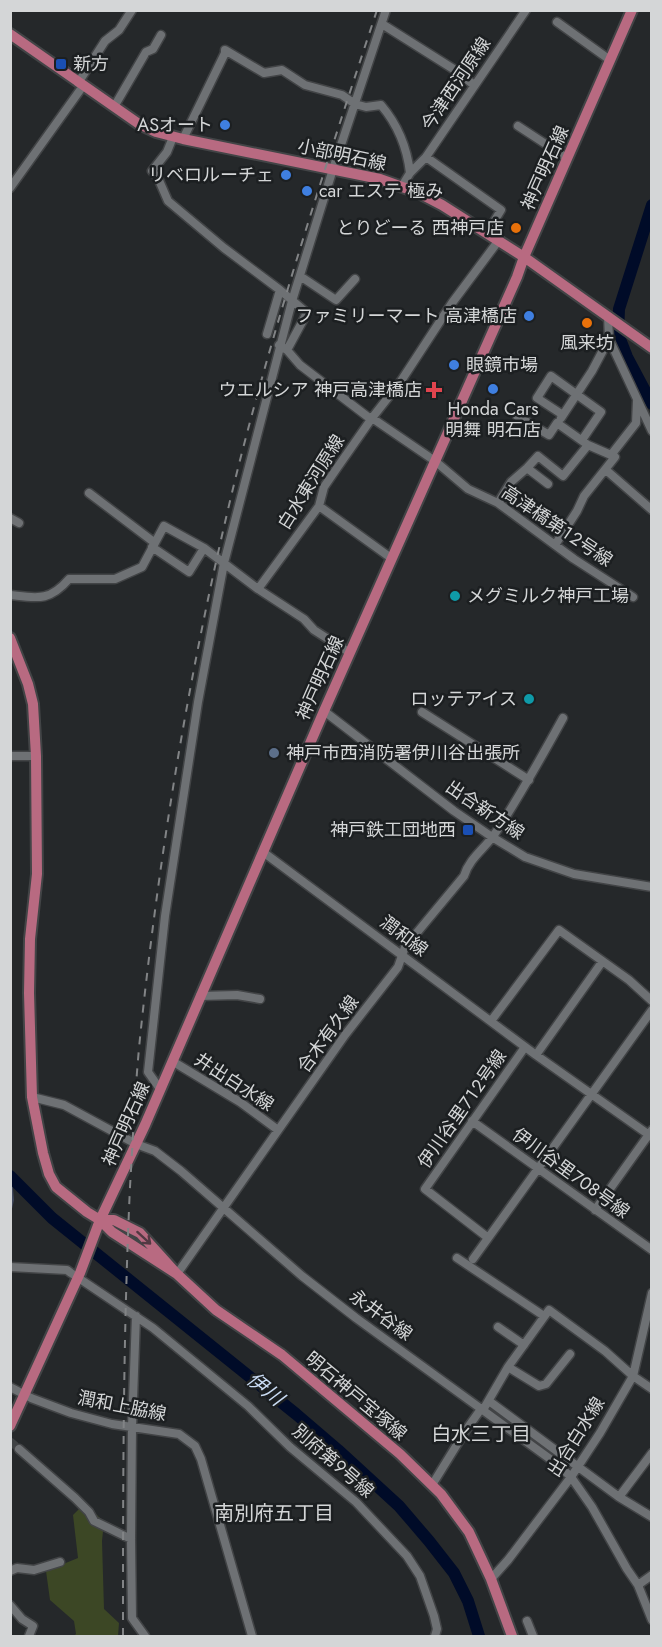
<svg xmlns="http://www.w3.org/2000/svg" width="662" height="1647" font-family="Jost,'Noto Sans JP',sans-serif">
	<style>
		.green { fill: #3c4725 }
		.lines { fill: none; stroke-linecap: round; stroke-linejoin: round }
		.stream { stroke: #40485c; stroke-width: 2 }
		.river { stroke: #000b28; stroke-width: 12 }
		.minor-tunnel { stroke: #3f4244; stroke-width: 8; stroke-dasharray: 8 4; stroke-linecap: butt }
		.minor-casing { stroke: #424446; stroke-width: 11 }
		.major-casing { stroke: #424446; stroke-width: 14 }
		.minor { stroke: #6e7174; stroke-width: 8 }
		.major { stroke: #b86a81; stroke-width: 10 }
		.rail { stroke: #828486; stroke-width: 2; stroke-dasharray: 8 8; stroke-linecap: butt }
		.oneway { stroke: #533943 }
		.transit-dot { fill: #1a4fb4; stroke: #1c1f21; stroke-width: 2 }
		.shop-dot { fill: #3f7fe0; stroke: #1c1f21; stroke-width: 2 }
		.food-dot { fill: #e8710a; stroke: #1c1f21; stroke-width: 2 }
		.health-dot { fill: #e0444e; stroke: #1c1f21; stroke-width: 2 }
		.culture-dot { fill: #0f9aa8; stroke: #1c1f21; stroke-width: 2 }
		.service-dot { fill: #5c6f8a; stroke: #1c1f21; stroke-width: 2 }
		.labels { text-anchor: middle; dominant-baseline: central; stroke-width: 5; stroke-linejoin: round; paint-order: stroke }
		.poi-label { font-size: 18px; fill: #d4d6d7; stroke: #1c1f21; text-anchor: end }
		.street-label { font-size: 18px; fill: #d4d6d7; stroke: #1c1f21 }
		.water-label { font-size: 20px; font-style: italic; fill: #c9dbf3; stroke: #1c1f21 }
		.neighbourhood-label { font-size: 20px; fill: #d4d6d7; stroke: #1c1f21 }
	</style>
	<rect width="100%" height="100%" fill="#25282a"/>
	<path class="green" d="M80 1508 97 1515 104 1522 102 1541 104 1609 119 1623 118 1636H74L76 1634 74 1621 50 1600 46 1571 78 1558 73 1515Z"/>
	<g class="lines">
		<path class="stream" d="M10 1213 13 1200 11 1177"/>
		<path class="river" d="M652 205 619 309 618 334 627 357 652 404
			M10 1176 52 1218 296 1414 338 1450 399 1506 429 1541 454 1573 468 1601 479 1636"/>
		<path class="minor-tunnel" d="M10 1441 19 1449"/>
		<defs>
			<path id="minor" d="M557 22 610 60
				M382 24 455 70 474 85
				M78 83 105 41 119 30 132 10
				M114 107 146 52 153 49 161 35
				M518 126 567 158
				M173 137 167 152 152 171 158 178 168 201 224 248 280 290 267 334
				M183 139 225 53V50L264 73 282 70 305 85 342 95 355 104 366 107 381 105C398 125 407 147 410 173L402 186
				M426 157 501 210 487 233
				M410 173 426 157 526 10
				M10 188 83 86
				M300 276 336 300 355 279
				M280 290 307 313 287 350
				M608 316 609 339 652 431
				M279 345 287 350 300 365 368 417 372 418 435 461 468 489 498 503 574 559 633 597
				M563 415 537 398 551 376 601 412 582 440
				M517 416 549 435 557 423 588 445 611 455
				M561 418 592 371 609 339
				M527 468 548 484
				M606 470 652 510
				M89 493 155 543
				M498 503 511 482 527 468 538 456 563 476 588 445
				M319 506 391 558
				M10 518 19 523
				M555 545 577 511 584 496 615 457 611 455 636 423 637 401
				M152 547 189 572 204 548
				M10 595C37 598 49 602 69 579H115L142 567 164 526 204 548 258 589
				M350 653 314 630 304 619 258 589 319 506 324 487 337 468 372 418 401 381 452 303 499 240
				M324 711 454 811 492 837 525 857 574 874 652 887
				M422 712 529 780
				M10 756H36
				M263 852 536 1055 652 1137
				M200 996 237 995 260 999
				M491 1021 559 930 629 980 652 1001
				M536 1055 602 962
				M172 1061 240 1102 278 1130
				M160 1089 148 1072 165 916 198 702 224 563 292 301 333 169 386 10
				M32 1097 64 1105 136 1144 155 1151 181 1171 302 1276 356 1318 557 1464 571 1477 592 1507 627 1569 638 1585 652 1620
				M472 1121 652 1250
				M595 1210 652 1130
				M487 1237 425 1189 525 1047
				M457 1258 544 1316
				M473 1259 652 1010
				M10 1267 67 1270 71 1273 153 1328 248 1406 290 1447 356 1502 407 1556 420 1576 434 1616 437 1629 435 1636
				M177 1274 345 1035 398 967 405 947 464 876C469 859 484 849 494 835 519 798 541 758 563 718
				M136 1316 132 1427 131 1539 132 1618 145 1636
				M498 1327 524 1345
				M508 1367 539 1386 546 1384 570 1354
				M10 1387 31 1398 71 1413 112 1424 179 1434 195 1446 201 1459 252 1636
				M489 1401 619 1497
				M483 1410 508 1367 549 1310 605 1351 633 1376 652 1389
				M19 1449 75 1498 89 1512 94 1521 131 1539
				M652 1453 619 1497 652 1517
				M432 1485 466 1430 481 1409
				M10 1571 17 1568 34 1570 60 1562
				M491 1579 508 1560 571 1477 600 1433 633 1376 652 1293
				M638 1585 652 1575
				M10 1605 22 1619 33 1626 29 1636
				M527 1621 533 1636"/>
			<path id="major" d="M10 34 139 124 156 132 183 139 380 179 419 193 442 205 524 257 652 348
				M10 638 28 684 33 704 36 756 37 874 30 939 29 993 32 1097 43 1153 49 1174 56 1187 87 1212 100 1220 112 1232 177 1274
				M100 1220H114L140 1233 177 1274 216 1310 282 1355 400 1454 441 1494 469 1532 491 1579 512 1636
				M10 1426 80 1273 100 1220 145 1125 324 711 517 277 524 257 632 10"/>
		</defs>
		<use href="#minor" class="minor-casing"/>
		<use href="#major" class="major-casing"/>
		<use href="#minor" class="minor"/>
		<use href="#major" class="major"/>
		<path class="rail" d="M123 1636C123 1487 123 1337 130 1187 133 1137 135 1088 140 1038 160 845 192 653 239 464 278 311 327 161 377 10"/>
	</g>
	<defs><path id="oneway-shaft" d="M-6 0H5M1.5-3L5.5 0L1.5 3" fill="none" stroke-width="1.6" stroke-linecap="round" stroke-linejoin="round" transform="scale(1.5)"/></defs>
	<use class="oneway" href="#oneway-shaft" transform="translate(144 1238) rotate(42)"/>
	<g class="transit-dot">
		<rect x="55" y="58" width="12" height="12" rx="3"/>
		<rect x="462" y="824" width="12" height="12" rx="3"/>
	</g>
	<g class="shop-dot">
		<circle cx="225" cy="125" r="6"/>
		<circle cx="286" cy="175" r="6"/>
		<circle cx="307" cy="191" r="6"/>
		<circle cx="529" cy="316" r="6"/>
		<circle cx="454" cy="365" r="6"/>
		<circle cx="493" cy="389" r="6"/>
	</g>
	<g class="food-dot">
		<circle cx="516" cy="228" r="6"/>
		<circle cx="587" cy="323" r="6"/>
	</g>
	<path class="health-dot" d="M431 381h6v6h6v6h-6v6h-6v-6h-6v-6h6z"/>
	<g class="culture-dot">
		<circle cx="455" cy="596" r="6"/>
		<circle cx="529" cy="699" r="6"/>
	</g>
	<circle class="service-dot" cx="274" cy="753" r="6"/>
	<g class="labels">
		<g class="poi-label">
			<text x="73" y="64" text-anchor="start">新方</text>
			<text x="213" y="125">ASオート</text>
			<text x="274" y="175">リベロルーチェ</text>
			<text x="319" y="191" text-anchor="start">car エステ 極み</text>
			<text x="504" y="228">とりどーる 西神戸店</text>
			<text x="517" y="316">ファミリーマート 高津橋店</text>
			<text x="587" y="343" text-anchor="middle">風来坊</text>
			<text x="466" y="365" text-anchor="start">眼鏡市場</text>
			<text x="422" y="390">ウエルシア 神戸高津橋店</text>
			<text x="493" y="409" text-anchor="middle">Honda Cars<tspan x="493" dy="21">明舞 明石店</tspan></text>
			<text x="467" y="596" text-anchor="start">メグミルク神戸工場</text>
			<text x="517" y="699">ロッテアイス</text>
			<text x="286" y="753" text-anchor="start">神戸市西消防署伊川谷出張所</text>
			<text x="456" y="830">神戸鉄工団地西</text>
		</g>
		<g class="street-label">
			<text transform="translate(456 84) rotate(-56)">今津西河原線</text>
			<text transform="translate(342 155) rotate(12)">小部明石線</text>
			<text transform="translate(545 168) rotate(-66)">神戸明石線</text>
			<text transform="translate(311 482) rotate(-58)">白水東河原線</text>
			<text transform="translate(557 526) rotate(34)">高津橋第１２号線</text>
			<text transform="translate(320 678) rotate(-66)">神戸明石線</text>
			<text transform="translate(485 810) rotate(34)">出合新方線</text>
			<text transform="translate(404 936) rotate(37)">潤和線</text>
			<text transform="translate(328 1034) rotate(-54)">合木有久線</text>
			<text transform="translate(234 1082) rotate(33)">井出白水線</text>
			<text transform="translate(462 1109) rotate(-55)">伊川谷里７１２号線</text>
			<text transform="translate(126 1124) rotate(-66)">神戸明石線</text>
			<text transform="translate(571 1173) rotate(36)">伊川谷里７０８号線</text>
			<text transform="translate(381 1315) rotate(36)">永井谷線</text>
			<text transform="translate(356 1396) rotate(40)">明石神戸宝塚線</text>
			<text transform="translate(122 1406) rotate(11)">潤和上脇線</text>
			<text transform="translate(576 1437) rotate(-58)">出合白水線</text>
			<text transform="translate(333 1461) rotate(41)">別府第９号線</text>
		</g>
		<g class="water-label">
			<text transform="translate(265 1389) rotate(39)">伊川</text>
		</g>
		<g class="neighbourhood-label">
			<text x="481" y="1434">白水三丁目</text>
			<text x="274" y="1513">南別府五丁目</text>
		</g>
	</g>
	<rect width="662" height="1647" fill="none" stroke="#d4d6d7" stroke-width="24"/>
</svg>
